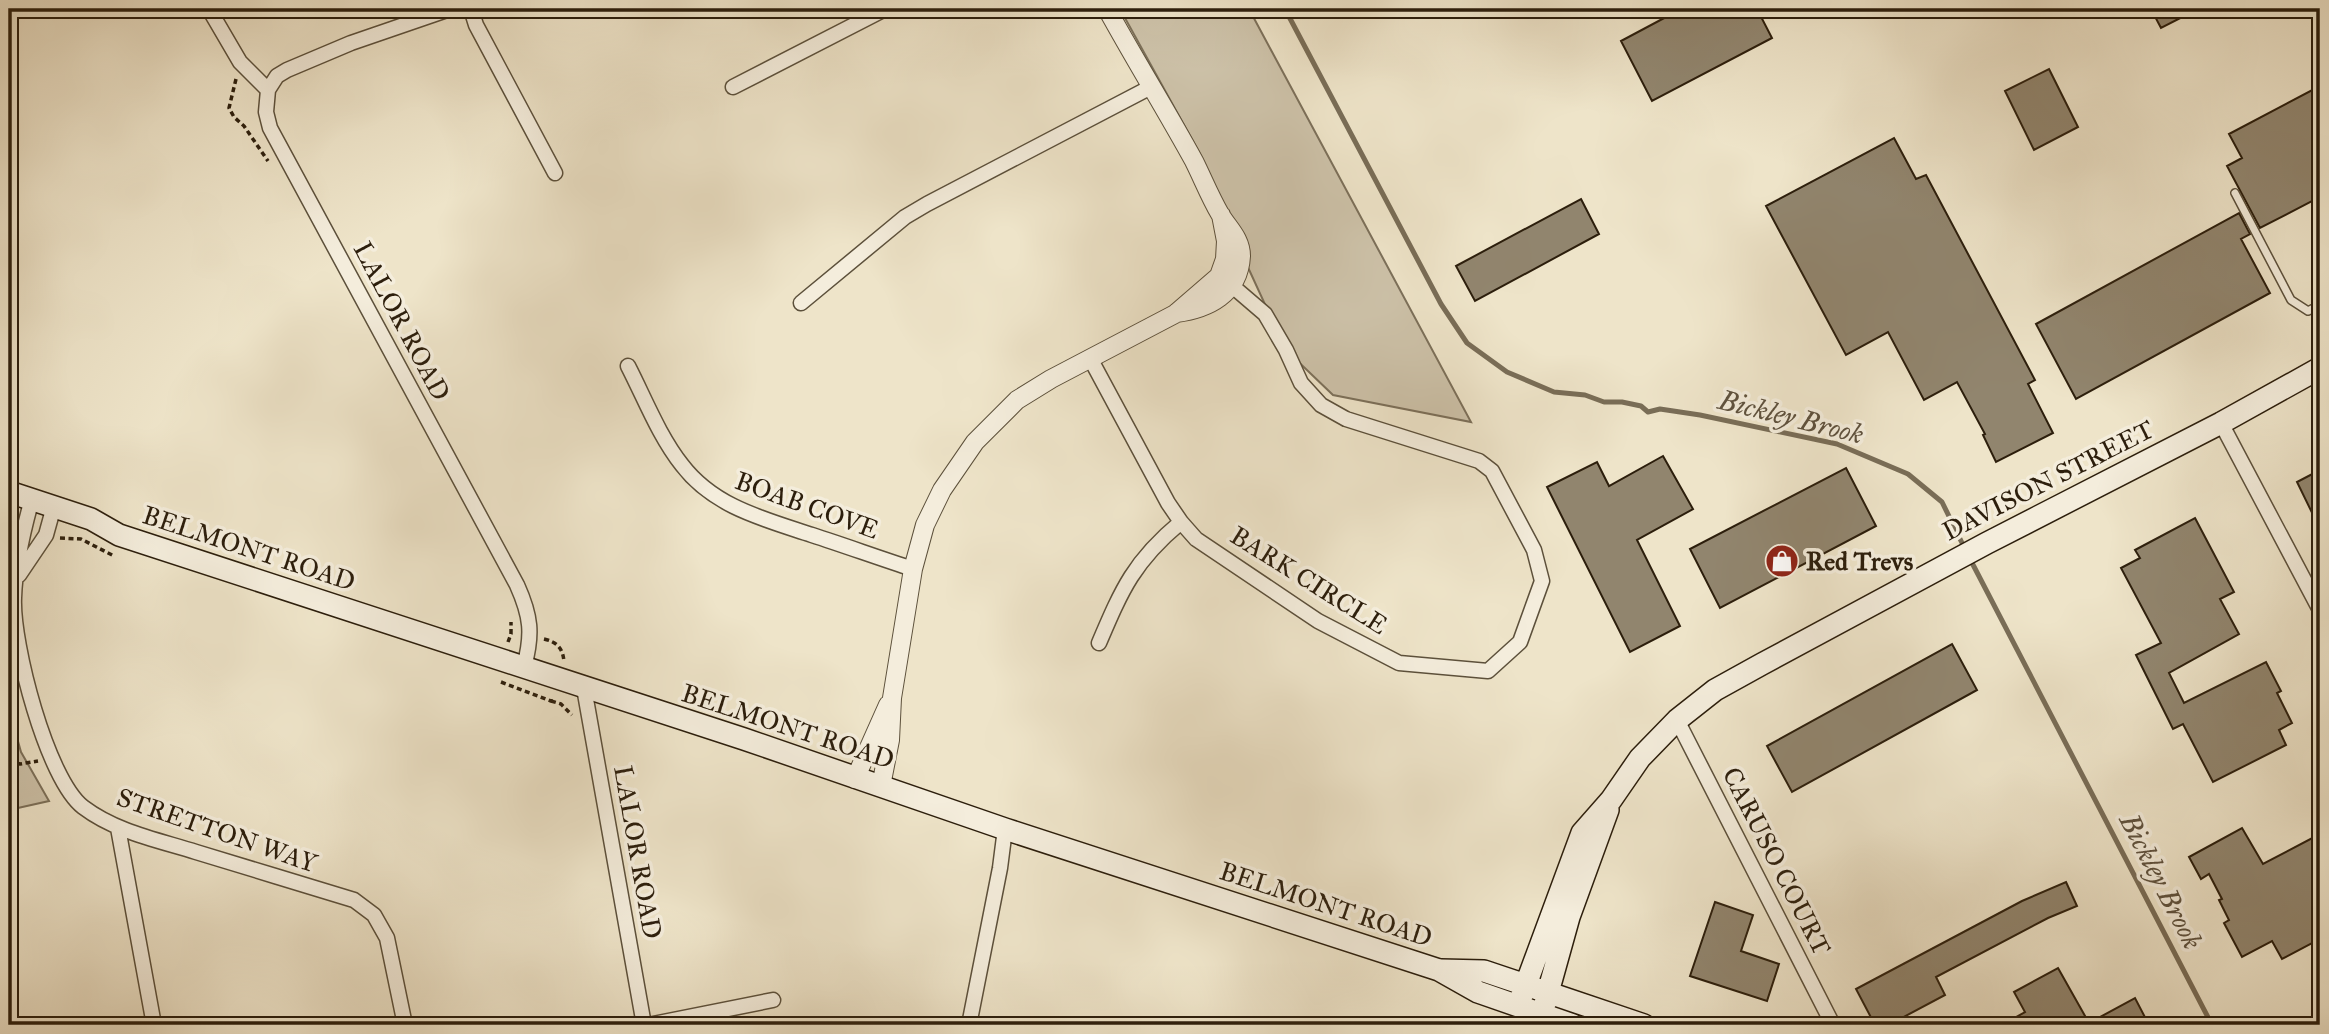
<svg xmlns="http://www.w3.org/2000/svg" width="2329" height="1034" font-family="'IM FELL Great Primer',serif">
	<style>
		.green { fill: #cdc2a9; stroke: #7c705a; stroke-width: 2 }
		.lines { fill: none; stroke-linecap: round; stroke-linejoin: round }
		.stream { stroke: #796d57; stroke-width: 5 }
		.building { fill: #91856e; stroke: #2c1e0c; stroke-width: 2 }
		.service-casing { stroke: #5c503b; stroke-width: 10 }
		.minor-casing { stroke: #5c503b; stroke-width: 17 }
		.tertiary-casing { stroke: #5c503b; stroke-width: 20 }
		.secondary-casing { stroke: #2c1e0c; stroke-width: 24 }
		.path { stroke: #2c1e0c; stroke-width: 3.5; stroke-dasharray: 5 3.5; stroke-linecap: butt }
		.service { stroke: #f4eddc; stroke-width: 7 }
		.minor { stroke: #f4eddc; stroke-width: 14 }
		.tertiary { stroke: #f4eddc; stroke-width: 18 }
		.secondary { stroke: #f4eddc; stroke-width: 21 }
		.labels { text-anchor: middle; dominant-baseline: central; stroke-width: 7; stroke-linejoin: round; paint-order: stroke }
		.street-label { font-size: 26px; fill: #2c1e0c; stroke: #f4eddc }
		.poi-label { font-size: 26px; font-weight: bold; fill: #2c1e0c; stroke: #f4eddc; text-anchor: start }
		.water-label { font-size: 28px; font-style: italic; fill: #5f523e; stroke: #f4eddc }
	</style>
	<rect width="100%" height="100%" fill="#eee4c9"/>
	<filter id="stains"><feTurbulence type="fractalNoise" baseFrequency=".00286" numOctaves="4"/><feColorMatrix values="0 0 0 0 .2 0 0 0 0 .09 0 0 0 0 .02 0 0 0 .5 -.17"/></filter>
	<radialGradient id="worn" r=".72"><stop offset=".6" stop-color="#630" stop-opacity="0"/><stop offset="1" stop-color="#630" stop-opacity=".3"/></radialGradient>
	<path class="green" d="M1120 9H1249L1471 422 1333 395 1286 350 1246 263 1200 154Z
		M9 709 21 752 49 801 9 810Z"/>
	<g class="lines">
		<path class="stream" d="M1285 9 1441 304 1467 343 1507 372 1554 392 1585 395 1604 402H1622L1641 406 1648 412 1660 409 1700 415 1837 444 1908 474 1942 502 1965 549
			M1969 557 2212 1025"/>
	</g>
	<path class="building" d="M1664 9H1757L1772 38 1652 101 1621 41 1668 16Z
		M2151 9H2198L2161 28Z
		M2049 69 2078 127 2034 150 2005 91Z
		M2320 86V197L2260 228 2227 166 2242 158 2229 134Z
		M1894 138 1916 179 1926 175 2035 380 2028 384 2053 433 1996 462 1983 435 1985 434 1957 382 1924 400 1888 332 1846 355 1766 206Z
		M1581 199 1599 234 1475 301 1456 266Z
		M2239 213 2250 234 2241 239 2270 293 2076 399 2036 324Z
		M1663 456 1693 509 1637 540 1680 626 1630 652 1547 487 1597 462 1609 486Z
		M1846 468 1876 526 1720 608 1690 549Z
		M2320 470V529L2297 482Z
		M2195 518 2234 592 2220 599 2239 634 2169 673 2184 703 2266 662 2281 691 2277 693 2292 723 2279 730 2286 745 2213 782 2183 724 2173 729 2136 655 2161 643 2121 568 2140 558 2135 550Z
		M1952 644 1977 690 1792 792 1767 746Z
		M2242 828 2263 864 2320 834V939L2282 959 2272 941 2242 957 2224 923 2229 920 2219 900 2222 899 2209 874 2201 879 2189 857Z
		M2066 882 2077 906 2048 918 1936 977 1945 995 1898 1020 1901 1025H1875L1856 989 2022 901Z
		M1715 902 1753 915 1741 951 1779 964 1767 1001 1690 976Z
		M2058 968 2089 1023 2135 998 2149 1025H2002L2025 1012 2014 992Z"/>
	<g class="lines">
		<defs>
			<path id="service" d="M2235 193 2291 300 2308 311 2320 305"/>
			<path id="minor" d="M209 9 240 62 268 90 266 112 270 128 517 585C531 616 533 634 524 667
				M471 9 476 25 555 173
				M733 87 885 9
				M268 90 277 76 287 70 351 43 450 9
				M801 303 905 217 927 204 1151 87
				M1090 358 1168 503 1181 522 1196 539 1318 621 1399 663 1488 671 1520 642 1542 581 1534 550 1492 471 1479 461 1346 419 1321 405 1301 383 1286 350 1265 314 1223 278
				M628 366C645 399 659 436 682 465 714 507 764 519 812 535 846 546 879 558 913 569
				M2221 423 2320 610
				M32 499C23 531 15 566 14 598 12 644 47 779 83 807 116 832 158 840 196 852 249 868 301 884 354 900L374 915 387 938 405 1025
				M19 575 46 535 54 506
				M1099 643C1122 589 1134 561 1181 522
				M584 688 644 1025
				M1677 720 1833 1025
				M118 828 154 1025
				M648 1025 773 1000
				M969 1025 1000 868 1005 829"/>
			<path id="tertiary" d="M1107 9C1135 60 1166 110 1194 161 1203 179 1210 197 1220 214 1228 228 1241 238 1241 256 1239 294 1208 309 1176 313
				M855 779 888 705
				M881 786 890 740 892 698 913 569 925 525 942 490 975 442 1017 400 1051 379 1175 314 1219 276 1225 259 1226 241 1221 215"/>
			<path id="secondary" d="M9 492 91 519 119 535 744 739 1005 829 1439 970 1478 992 1573 1025
				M1441 970 1484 971 1644 1025
				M1518 1006 1582 833 1611 800 1640 758 1677 720 1715 690 1762 664 1987 543 2221 423 2320 368
				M1542 1014 1569 917 1608 810"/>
		</defs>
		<use href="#service" class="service-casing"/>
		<use href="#minor" class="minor-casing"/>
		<use href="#tertiary" class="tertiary-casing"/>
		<use href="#secondary" class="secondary-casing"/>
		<path class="path" d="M236 79 229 108 234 117 244 126 268 161
			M60 538 81 539 114 556
			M544 639C557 642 563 648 564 662
			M508 642 511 634V622
			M501 682 551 701V699
			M551 701 561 704 572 715
			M9 761 20 764 38 761"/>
		<use href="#service" class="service"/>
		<use href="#minor" class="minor"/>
		<use href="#tertiary" class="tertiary"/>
		<use href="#secondary" class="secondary"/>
	</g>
	<defs>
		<symbol id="shop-disc" viewBox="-11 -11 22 22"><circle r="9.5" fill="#8f2418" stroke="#f4eddc"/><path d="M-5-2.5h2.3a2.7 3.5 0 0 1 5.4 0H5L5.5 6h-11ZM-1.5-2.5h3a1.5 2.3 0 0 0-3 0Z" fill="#fff"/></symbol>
	</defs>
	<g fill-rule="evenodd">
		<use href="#shop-disc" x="1763" y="542" width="38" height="38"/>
	</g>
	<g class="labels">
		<g class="street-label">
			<text transform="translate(402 321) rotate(62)">LALOR ROAD</text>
			<text transform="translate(2048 480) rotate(-27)">DAVISON STREET</text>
			<text transform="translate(807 505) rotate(20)">BOAB COVE</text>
			<text transform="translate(249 548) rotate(18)">BELMONT ROAD</text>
			<text transform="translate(1309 580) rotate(32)">BARK CIRCLE</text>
			<text transform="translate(788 726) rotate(18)">BELMONT ROAD</text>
			<text transform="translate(217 830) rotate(19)">STRETTON WAY</text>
			<text transform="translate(638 852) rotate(80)">LALOR ROAD</text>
			<text transform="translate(1777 861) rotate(63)">CARUSO COURT</text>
			<text transform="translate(1326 904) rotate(18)">BELMONT ROAD</text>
		</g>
		<g class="poi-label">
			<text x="1806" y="561">Red Trevs</text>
		</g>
		<g class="water-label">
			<text transform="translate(1791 417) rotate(14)">Bickley Brook</text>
			<text transform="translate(2161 881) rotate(63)">Bickley Brook</text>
		</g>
	</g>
	<rect width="2329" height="1034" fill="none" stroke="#eee4c9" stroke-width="35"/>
	<rect x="10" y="10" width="2308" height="1013" fill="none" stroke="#2c1e0c" stroke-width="3.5"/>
	<rect x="18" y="18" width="2294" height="999" fill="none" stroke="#2c1e0c" stroke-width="2"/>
	<rect width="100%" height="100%" filter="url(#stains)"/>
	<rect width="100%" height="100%" fill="url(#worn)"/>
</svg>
